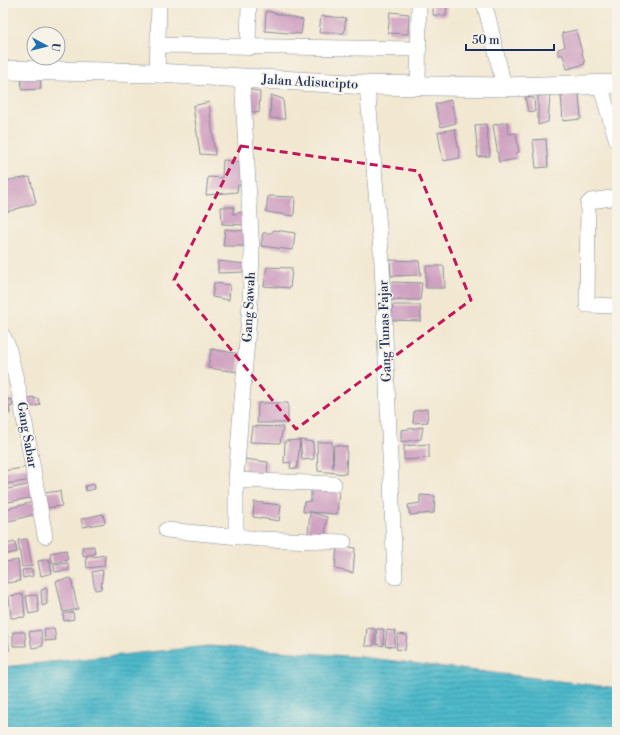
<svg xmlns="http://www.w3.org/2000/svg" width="620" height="735" font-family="'Libre Bodoni',serif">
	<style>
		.water { fill: url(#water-rules); stroke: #357494 }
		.building { fill: #cfa1c1 }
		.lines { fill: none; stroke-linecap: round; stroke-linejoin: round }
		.minor-casing { stroke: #868c98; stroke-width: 16 }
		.major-casing { stroke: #868c98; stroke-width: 20 }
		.minor { stroke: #fff; stroke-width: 15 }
		.major { stroke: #fff; stroke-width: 19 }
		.marked { fill: none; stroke: #c2185b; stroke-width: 3; stroke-dasharray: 8 5; stroke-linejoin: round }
		.labels { text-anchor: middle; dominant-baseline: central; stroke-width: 3; stroke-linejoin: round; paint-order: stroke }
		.street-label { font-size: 13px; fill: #1b2f5e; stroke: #f7f3e8 }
	</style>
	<defs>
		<pattern id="water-rules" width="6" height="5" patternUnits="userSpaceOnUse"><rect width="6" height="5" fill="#4fbacb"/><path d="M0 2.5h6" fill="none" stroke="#4198a8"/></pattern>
	</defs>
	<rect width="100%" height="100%" fill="#f7f3e8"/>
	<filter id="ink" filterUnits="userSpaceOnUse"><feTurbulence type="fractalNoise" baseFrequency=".025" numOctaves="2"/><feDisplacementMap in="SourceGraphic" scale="8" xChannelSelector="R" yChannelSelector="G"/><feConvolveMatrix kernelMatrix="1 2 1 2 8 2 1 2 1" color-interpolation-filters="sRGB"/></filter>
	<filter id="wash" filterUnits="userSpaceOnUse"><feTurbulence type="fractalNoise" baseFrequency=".012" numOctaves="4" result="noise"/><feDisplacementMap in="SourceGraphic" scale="16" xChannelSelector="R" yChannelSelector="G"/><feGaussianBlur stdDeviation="0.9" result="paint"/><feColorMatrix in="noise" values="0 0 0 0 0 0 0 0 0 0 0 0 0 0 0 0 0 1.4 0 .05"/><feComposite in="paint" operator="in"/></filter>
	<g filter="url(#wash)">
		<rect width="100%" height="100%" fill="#f2e8d2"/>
		<path class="water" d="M209 646 361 657 617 688V732H3V667Z"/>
		<g id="blocks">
			<path class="building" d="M433 3H447L446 16 433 15Z
				M266 11 303 20 301 34 265 31Z
				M390 12 409 14 408 34 388 33Z
				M321 16 346 18 344 33H319Z
				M576 30 585 64 567 69 563 55H558V49L565 47 562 33Z
				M40 75 41 89 22 90 21 77Z
				M249 89 260 92 259 113 250 111Z
				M579 94 581 119 563 121 561 95Z
				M271 95 283 99 285 119 270 118Z
				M550 95 548 122 538 125V96Z
				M525 97 534 98 535 112 528 111Z
				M451 100 456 123 441 127 435 104Z
				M209 102 215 155 200 154 193 106Z
				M507 122 509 134 516 133 519 152 516 153 517 159 499 162 493 125Z
				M486 124 490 156 478 157 475 125Z
				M455 129 460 158 443 161 438 132Z
				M546 139 548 167 536 168 533 140Z
				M223 160 241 162 243 185H238L237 192 206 195 208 177 222 178Z
				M30 177 36 203 3 213V181Z
				M268 196 295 197 294 216 266 212Z
				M221 207H234L233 214 244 212 245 225 222 224Z
				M225 229 245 231V246H223Z
				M274 230 295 233 293 250 261 246 263 233H271Z
				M390 260 419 261 421 275 391 276Z
				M218 261 246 264V272L218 273Z
				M426 266H444L445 288H426Z
				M267 267 292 268 290 288 264 286Z
				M390 282 422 283 420 300H390Z
				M214 283 230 285 229 300 212 297Z
				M393 305H420L421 321 391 320Z
				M211 349 240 354 238 372 208 368Z
				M3 364 7 375 3 376Z
				M34 397V399L38 398 40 405 25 408 23 399Z
				M12 399 13 406 9 407 10 413 3 415V401Z
				M258 403H288V423H257Z
				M427 409 428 422 413 423 414 411Z
				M252 426 283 427 280 443 250 442Z
				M423 427 421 439 401 442V430Z
				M300 440 313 442 314 459 302 460Z
				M300 440 297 469 290 468 291 462 284 463 285 441Z
				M317 442H332L333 468 334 445 347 447 346 474 318 471Z
				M429 444V458L404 460V446Z
				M245 459 268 462 267 477 244 476Z
				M29 467 31 480 6 484 3 471Z
				M32 484 34 497 4 503 3 490Z
				M94 484 95 489 86 491 85 486Z
				M311 487 339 491 337 514 310 512 327 517 325 536 308 534 310 512H303L304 502 311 501Z
				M60 491 62 506 44 508 42 493Z
				M420 495 435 496 434 513 410 515 408 505 420 503Z
				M33 502 36 514 6 522 3 510Z
				M254 502 281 505 279 521 253 517Z
				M103 514 105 523 83 527 81 519Z
				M27 539 32 566 22 567 18 540Z
				M15 542 17 552 3 555V545Z
				M94 546 95 554 83 556 82 547Z
				M337 546 355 548 353 573 335 569Z
				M66 550 68 560 52 563 50 553Z
				M105 555 104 566 87 568 86 558Z
				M49 559 52 573 41 576 38 561Z
				M18 560 20 581 7 583 5 562Z
				M68 563 69 570 55 572 54 565Z
				M32 569 33 576 23 578 22 570Z
				M103 570 101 589 95 590 92 572Z
				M71 578 78 609 63 612 56 581Z
				M47 588V604L42 606 41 590Z
				M23 594 25 617 11 618 9 596Z
				M37 595 39 612 29 614 26 596Z
				M73 612 74 619 64 621 63 614Z
				M54 628 56 640 45 641 44 629Z
				M367 628 375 629 374 646H365Z
				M377 629H384L383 646 376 644Z
				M41 630 43 646 32 648 29 632Z
				M387 630 396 631 394 647 385 646Z
				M13 632H25L26 646H13Z
				M7 634 9 651 3 652V635Z
				M398 634 407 635 405 650 396 649Z"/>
		</g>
	</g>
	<g filter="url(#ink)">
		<use href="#blocks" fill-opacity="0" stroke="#868c98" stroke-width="1"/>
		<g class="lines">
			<defs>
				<path id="minor" d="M484 3 489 21 504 87
					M158 45 419 49
					M248 48 249 3
					M157 73 159 3
					M367 85 382 263 395 577
					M600 85 617 141
					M418 86 419 3
					M617 197 591 201 588 204 587 305 617 306
					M3 336 8 346 20 396 45 536
					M236 480 334 484
					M166 530 260 539 344 542
					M236 536V480L240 424 250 304 252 252 242 78"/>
				<path id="major" d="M3 70 157 73 367 85 504 87 617 84"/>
			</defs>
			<use href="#minor" class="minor-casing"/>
			<use href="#major" class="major-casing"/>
			<use href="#minor" class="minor"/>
			<use href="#major" class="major"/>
		</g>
	</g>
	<path class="marked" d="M241 146 418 171 471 300 296 429 174 280Z"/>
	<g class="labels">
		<g class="street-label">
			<text transform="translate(310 82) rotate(3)">Jalan Adisucipto</text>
			<text transform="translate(249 307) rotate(-87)">Gang Sawah</text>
			<text transform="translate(385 331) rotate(-92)">Gang Tunas Fajar</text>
			<text transform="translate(27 435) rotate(80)">Gang Sabar</text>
		</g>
	</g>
	<rect width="620" height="735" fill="none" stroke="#f7f3e8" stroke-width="16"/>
	<g transform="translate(46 46) rotate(97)"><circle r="19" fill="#f7f3e8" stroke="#9fa5b1"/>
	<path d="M0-3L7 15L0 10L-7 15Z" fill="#1f6fb2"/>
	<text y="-6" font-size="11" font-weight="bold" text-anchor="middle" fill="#1b2f5e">U</text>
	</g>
	<path d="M466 44v6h88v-6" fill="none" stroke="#1b2f5e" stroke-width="2"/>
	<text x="472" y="44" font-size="12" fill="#1b2f5e" stroke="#f7f3e8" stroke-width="3" paint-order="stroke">50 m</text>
</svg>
